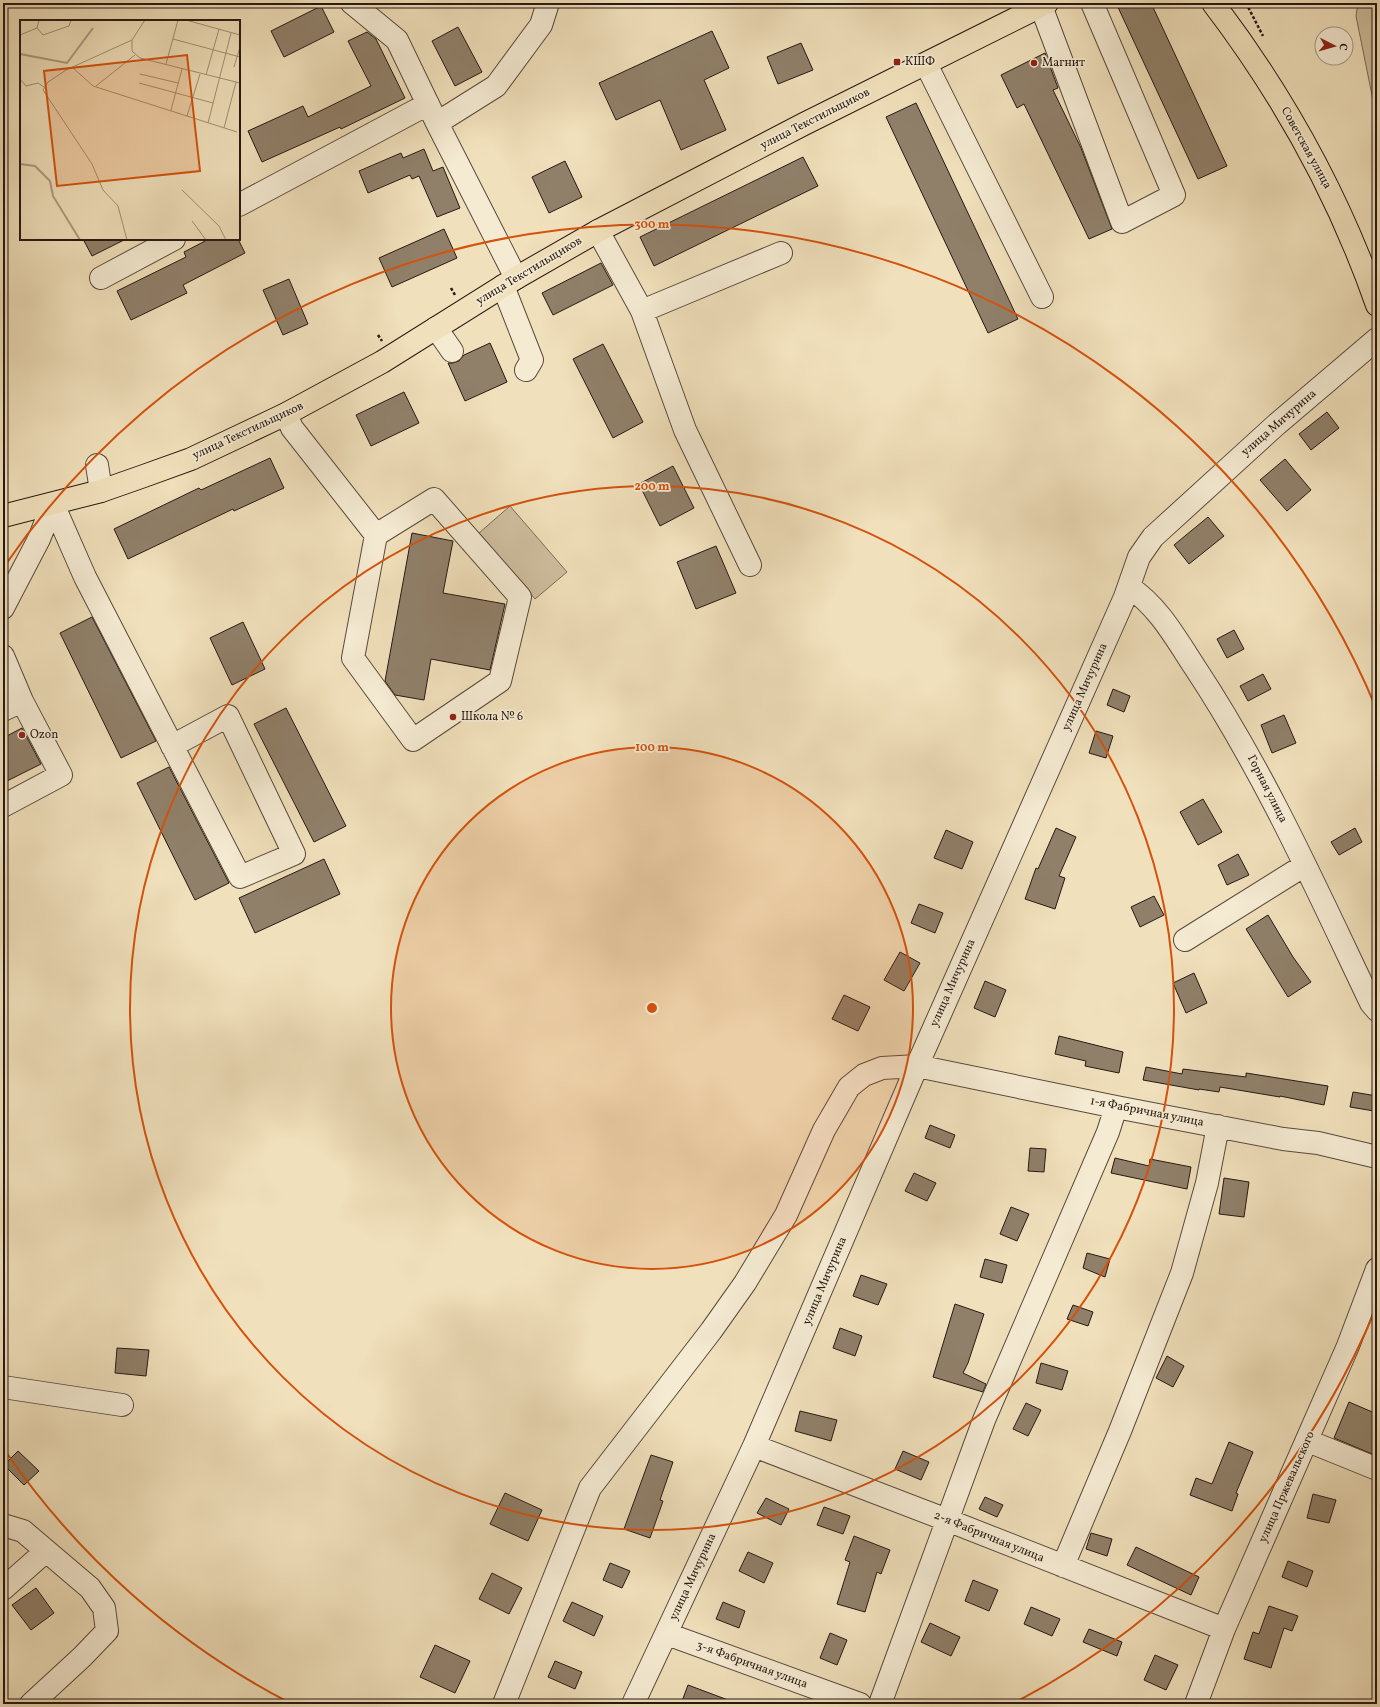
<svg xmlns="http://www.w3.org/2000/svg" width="1380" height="1707" font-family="Vollkorn,serif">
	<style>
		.green { fill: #cebe9e; stroke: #7a6b58 }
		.building { fill: #90806a; stroke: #271812 }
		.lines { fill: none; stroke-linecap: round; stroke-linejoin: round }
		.minor-casing { stroke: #594a3c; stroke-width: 24 }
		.major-casing { stroke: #271812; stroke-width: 24 }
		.path { stroke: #271812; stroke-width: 2.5; stroke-dasharray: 3 2; stroke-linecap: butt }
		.minor { stroke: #f5ebd3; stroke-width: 22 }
		.major { stroke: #f0e0bb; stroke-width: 22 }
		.ring { fill: none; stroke: #d5520d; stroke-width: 2 }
		.poi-dot { fill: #8f2418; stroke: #f5ebd3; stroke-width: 1.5 }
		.labels { text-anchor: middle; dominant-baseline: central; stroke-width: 3.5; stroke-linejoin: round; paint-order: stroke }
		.poi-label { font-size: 12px; fill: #271812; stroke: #f5ebd3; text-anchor: start }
		.street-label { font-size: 12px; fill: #271812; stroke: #f5ebd3 }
		.inset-river { fill: none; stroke: #ac9c82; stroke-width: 2 }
		.inset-road { fill: none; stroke: #a09077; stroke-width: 1 }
		.view { fill: #d5520d; fill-opacity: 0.15; stroke: #d5520d; stroke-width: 2 }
		.inset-edge { fill: none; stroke: #271812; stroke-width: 2 }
		.centre { fill: #d5520d; stroke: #f5ebd3; stroke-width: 2 }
		.ring-label { font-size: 12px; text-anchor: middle; font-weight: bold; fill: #d5520d; stroke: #f5ebd3; stroke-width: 3.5; stroke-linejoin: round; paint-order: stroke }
	</style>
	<rect width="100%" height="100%" fill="#f0e0bb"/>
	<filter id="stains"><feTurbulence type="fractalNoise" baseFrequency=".005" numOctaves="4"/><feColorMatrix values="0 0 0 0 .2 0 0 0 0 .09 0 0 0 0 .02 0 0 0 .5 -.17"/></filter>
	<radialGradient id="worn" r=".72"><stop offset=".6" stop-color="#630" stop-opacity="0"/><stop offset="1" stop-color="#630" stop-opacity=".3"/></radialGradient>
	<path class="green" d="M1358 3H1377V120L1356 16Z
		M510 506 567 572 535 599 479 533Z"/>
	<path class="building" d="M1116 3H1151L1227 166 1198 179Z
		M321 6 334 32 284 57 271 31Z
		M458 27 482 72 455 86 432 41Z
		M712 31 729 68 704 80 726 130 681 150 660 100 616 120 599 83Z
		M367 32 376 39 405 98 341 129 340 127 262 162 248 131 303 106 308 117 371 86 348 41Z
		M801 43 813 70 778 84 767 57Z
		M1045 53 1058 88 1053 90 1081 148 1112 229 1089 239 1024 104 1017 108 1001 75Z
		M916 103 1018 319 988 333 886 117Z
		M424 149 433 171 443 167 460 208 437 217 419 176 412 179 410 175 368 193 359 171 401 153 403 158Z
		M803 157 818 186 654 266 640 237Z
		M565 161 582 197 549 213 532 177Z
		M444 229 457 258 392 287 379 258Z
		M83 239H126L92 256Z
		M209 239H238L245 253 183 285 187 293 131 320 117 291 186 257 184 252Z
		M601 263 613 285 553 315 542 293Z
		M289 279 308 324 283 335 263 290Z
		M490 343 507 382 465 401 448 363H453L459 361 464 355Z
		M603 344 643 422 613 438 573 359Z
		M404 392 419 423 371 446 356 415Z
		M1327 412 1339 428 1311 450 1299 434Z
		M270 458 284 488 234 511 233 509 128 559 114 529 199 488 201 490Z
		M1285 459 1311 490 1287 511 1260 480Z
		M673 466 694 508 660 526 639 484Z
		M1208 517 1224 536 1189 564 1174 545Z
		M412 533 453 541 443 593 505 604 490 670 431 659 424 700 395 695 385 681Z
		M716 546 736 593 696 609 677 562Z
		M92 617 156 741 121 758 60 633Z
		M243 622 265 669 232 685 210 638Z
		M1234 630 1244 649 1227 658 1217 639Z
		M1263 674 1271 689 1248 701 1240 686Z
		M1113 689 1130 696 1124 712 1107 705Z
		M286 708 346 826 314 842 254 724Z
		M1284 715 1296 743 1272 753 1261 725Z
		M22 728 41 764 3 783V738Z
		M1096 731 1113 736 1106 758 1089 753Z
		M169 767 229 883 195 900 137 783Z
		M1203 799 1222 832 1198 845 1180 812Z
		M1056 828 1076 837 1059 876 1065 878 1055 909 1025 899 1036 868 1038 869Z
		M1355 828 1362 842 1339 855 1331 842Z
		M946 830 973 842 962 869 934 858Z
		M1238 854 1249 875 1227 885 1218 865Z
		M324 859 340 894 255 933 239 898Z
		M1154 896 1164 915 1140 927 1131 907Z
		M919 904 943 913 935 933 911 923Z
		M1268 915 1293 957 1311 982 1288 997 1246 929Z
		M900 952 920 963 904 991 884 980Z
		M1194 973 1207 1003 1186 1013 1173 983Z
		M985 981 1006 990 995 1017 974 1008Z
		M844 995 870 1007 858 1031 832 1019Z
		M1059 1036 1123 1052 1119 1073 1085 1066 1086 1061 1055 1054Z
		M1146 1067 1182 1074 1183 1069 1246 1077V1073L1328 1086 1324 1105 1280 1096V1097L1220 1087 1219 1092 1199 1089V1090L1143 1080Z
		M1353 1092 1377 1096 1374 1111 1350 1107Z
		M930 1125 955 1135 950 1148 925 1138Z
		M1030 1148 1046 1149 1044 1172 1028 1171Z
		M1115 1158 1149 1166 1150 1159 1191 1167 1187 1189 1111 1173Z
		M914 1173 936 1183 927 1201 905 1191Z
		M1224 1178 1249 1182 1244 1217 1219 1214Z
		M1011 1207 1029 1214 1017 1241 1000 1234Z
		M1087 1253 1110 1259 1105 1277 1083 1268Z
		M985 1259 1007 1265 1002 1283 980 1277Z
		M861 1275 887 1284 878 1305 853 1296Z
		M955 1304 984 1314 968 1363 963 1373 986 1384 983 1392 933 1377Z
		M1073 1305 1093 1312 1088 1326 1067 1319Z
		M840 1328 862 1336 855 1356 833 1348Z
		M117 1348 149 1350 146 1376 115 1373Z
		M1167 1356 1184 1366 1173 1387 1156 1378Z
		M1041 1363 1068 1371 1062 1390 1036 1383Z
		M1349 1402 1377 1414V1456L1334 1438Z
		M1026 1403 1041 1410 1028 1436 1013 1429Z
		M800 1411 837 1420 831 1441 795 1431Z
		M1229 1442 1253 1452 1236 1493 1238 1494 1232 1511 1190 1495 1196 1478 1212 1484Z
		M18 1451 39 1471 24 1485 4 1465Z
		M903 1451 929 1462 921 1480 895 1469Z
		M651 1455 673 1462 660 1500 663 1501 650 1538 624 1529Z
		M505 1493 542 1510 528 1541 490 1524Z
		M1313 1494 1336 1500 1329 1523 1307 1518Z
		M985 1497 1003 1505 997 1517 979 1509Z
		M766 1498 789 1509 781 1525 757 1513Z
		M824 1507 850 1516 843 1534 817 1525Z
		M1091 1533 1112 1539 1107 1556 1086 1549Z
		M854 1536 890 1550 881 1574 877 1572 865 1612 837 1604 850 1562 845 1560Z
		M1136 1547 1199 1577 1191 1595 1127 1565Z
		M748 1552 773 1563 764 1583 739 1571Z
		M1288 1561 1313 1571 1307 1587 1282 1577Z
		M610 1563 630 1571 622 1588 603 1580Z
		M492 1573 522 1588 509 1614 479 1599Z
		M973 1580 998 1590 989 1611 965 1601Z
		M36 1588 54 1613 31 1630 12 1605Z
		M572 1602 603 1616 594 1636 563 1621Z
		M723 1602 745 1611 739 1628 716 1619Z
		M1269 1606 1298 1616 1292 1631 1284 1628 1271 1668 1244 1659 1253 1632 1259 1634Z
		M1031 1607 1060 1619 1052 1636 1024 1624Z
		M930 1623 960 1637 951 1656 921 1642Z
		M1089 1629 1122 1642 1117 1656 1083 1642Z
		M830 1633 847 1640 837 1665 820 1658Z
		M435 1645 470 1661 455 1693 420 1677Z
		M1155 1655 1178 1665 1166 1690 1144 1680Z
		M555 1661 582 1672 575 1689 548 1677Z
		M688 1685 736 1703 735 1704H681Z"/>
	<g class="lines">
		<defs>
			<path id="minor" d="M352 3 397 40 437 123 516 278
				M1041 6 1122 222 1174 195 1092 3
				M926 64 1042 297
				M437 123 496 86 541 25 548 3
				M239 205 428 104
				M598 231 642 311 781 253
				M101 278 174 239
				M503 286 532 360 526 370
				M642 311 685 430 750 565
				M436 328 452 351
				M286 414 292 428 376 535 434 499 520 597 500 681 413 740 353 658 376 535
				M97 465 101 491
				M53 504 85 577 240 877 294 854 228 716 172 746
				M1129 587C1158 606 1175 637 1194 666 1265 773 1316 888 1371 1003L1377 1010
				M3 608 39 539 53 504
				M3 656 22 701
				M3 710 22 701 61 775 3 806
				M1185 940 1305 865
				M3 1387 122 1405
				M1308 1441 1377 1469
				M754 1446 947 1520 1224 1629
				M3 1525 23 1531 90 1588 104 1608 107 1631 82 1657 31 1704
				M1063 1566 1120 1431 1182 1273 1207 1183 1218 1126
				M3 1589 46 1551
				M667 1634 860 1704
				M504 1704 590 1488 711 1331 745 1283 786 1215 824 1130 849 1087 864 1075 882 1068 917 1066 1116 1107 1283 1139 1318 1143 1377 1157
				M633 1704 754 1446 917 1066 1125 597 1139 557 1153 537 1277 424 1377 339
				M880 1704 984 1420 1108 1132 1116 1107
				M1196 1704 1224 1629 1348 1346 1377 1269"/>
			<path id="major" d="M1213 3C1283 95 1339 196 1377 305
				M3 516 101 491 141 477 191 459 286 414 382 362 516 278 598 231 804 124 1047 3"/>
		</defs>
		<use href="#minor" class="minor-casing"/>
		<use href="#major" class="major-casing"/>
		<path class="path" d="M1246 3 1263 36
			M451 288 455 295
			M378 335 382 341"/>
		<use href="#minor" class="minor"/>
		<use href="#major" class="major"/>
	</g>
	<circle cx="652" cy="1008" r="261" fill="#d5520d" fill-opacity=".12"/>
	<g class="ring">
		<circle cx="652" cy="1008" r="261"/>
		<circle cx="652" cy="1008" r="522"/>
		<path d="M1376 1308A784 784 0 0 1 1014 1703M290 1703A784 784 0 0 1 6 1452M6 564A784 784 0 0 1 1376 708"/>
	</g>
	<g class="poi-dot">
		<rect x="893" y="58" width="8" height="8" rx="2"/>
		<circle cx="1034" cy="63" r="4"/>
		<circle cx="453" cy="717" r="4"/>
		<circle cx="22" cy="735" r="4"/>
	</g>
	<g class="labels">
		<g class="poi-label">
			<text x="905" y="62">КШФ</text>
			<text x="1042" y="63">Магнит</text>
			<text x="461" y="717">Школа № 6</text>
			<text x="30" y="735">Ozon</text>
		</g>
		<g class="street-label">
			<text transform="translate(815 119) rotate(-27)">улица Текстильщиков</text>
			<text transform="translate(1306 148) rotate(61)">Советская улица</text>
			<text transform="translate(529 271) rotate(-31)">улица Текстильщиков</text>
			<text transform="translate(1279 423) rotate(-41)">улица Мичурина</text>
			<text transform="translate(248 431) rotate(-25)">улица Текстильщиков</text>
			<text transform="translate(1085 687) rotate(-66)">улица Мичурина</text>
			<text transform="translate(1267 789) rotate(63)">Горная улица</text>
			<text transform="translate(953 983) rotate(-66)">улица Мичурина</text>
			<text transform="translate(1147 1112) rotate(11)">1-я Фабричная улица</text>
			<text transform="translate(825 1281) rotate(-67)">улица Мичурина</text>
			<text transform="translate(1287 1487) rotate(-66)">улица Пржевальского</text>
			<text transform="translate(989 1537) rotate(22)">2-я Фабричная улица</text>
			<text transform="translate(693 1577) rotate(-65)">улица Мичурина</text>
			<text transform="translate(752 1665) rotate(20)">3-я Фабричная улица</text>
		</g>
	</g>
	<g transform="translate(20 20)">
		<rect width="220" height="220" fill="#f0e0bb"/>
		<path class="inset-river" d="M0 34 47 43 73 8M0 144 15 146 30 161 33 176 60 220"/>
		<path class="inset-road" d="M166 0 220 15M17 8 23 15 49 6 51 0M0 15 17 8 19 0M153 19 220 37M112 20V31L120 38 220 63M146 44 158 0M52 47 73 66 217 112M214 47 220 27M120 54 158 63M186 55 199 9M0 59 6 66 18 63 24 67M119 63 193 83M76 66 115 35M151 90 162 49M167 96 180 54M188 103 211 13M204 108 216 62M162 170 199 206 206 220M172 201 186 220M107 220 98 186 83 170 72 144 23 70 28 62 46 50 112 20 125 0"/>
		<path class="view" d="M167 35 180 151 37 166 24 51Z"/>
		<rect width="220" height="220" class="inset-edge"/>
	</g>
	<circle cx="652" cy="1008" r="6" class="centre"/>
	<g class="ring-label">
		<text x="652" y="228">300 m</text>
		<text x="652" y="490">200 m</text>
		<text x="652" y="751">100 m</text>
	</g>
	<rect width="1380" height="1707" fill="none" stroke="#f0e0bb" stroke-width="16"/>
	<rect x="4" y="4" width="1372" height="1699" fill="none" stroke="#271812" stroke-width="2"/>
	<rect x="8" y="8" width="1364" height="1691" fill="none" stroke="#271812"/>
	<g transform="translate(1334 46) rotate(96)"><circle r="19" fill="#f5ebd3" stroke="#a39786"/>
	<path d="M0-3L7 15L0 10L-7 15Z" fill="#8f2418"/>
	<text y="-6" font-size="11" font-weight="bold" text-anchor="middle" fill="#271812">С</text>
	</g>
	<rect width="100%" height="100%" filter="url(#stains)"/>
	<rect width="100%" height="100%" fill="url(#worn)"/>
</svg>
